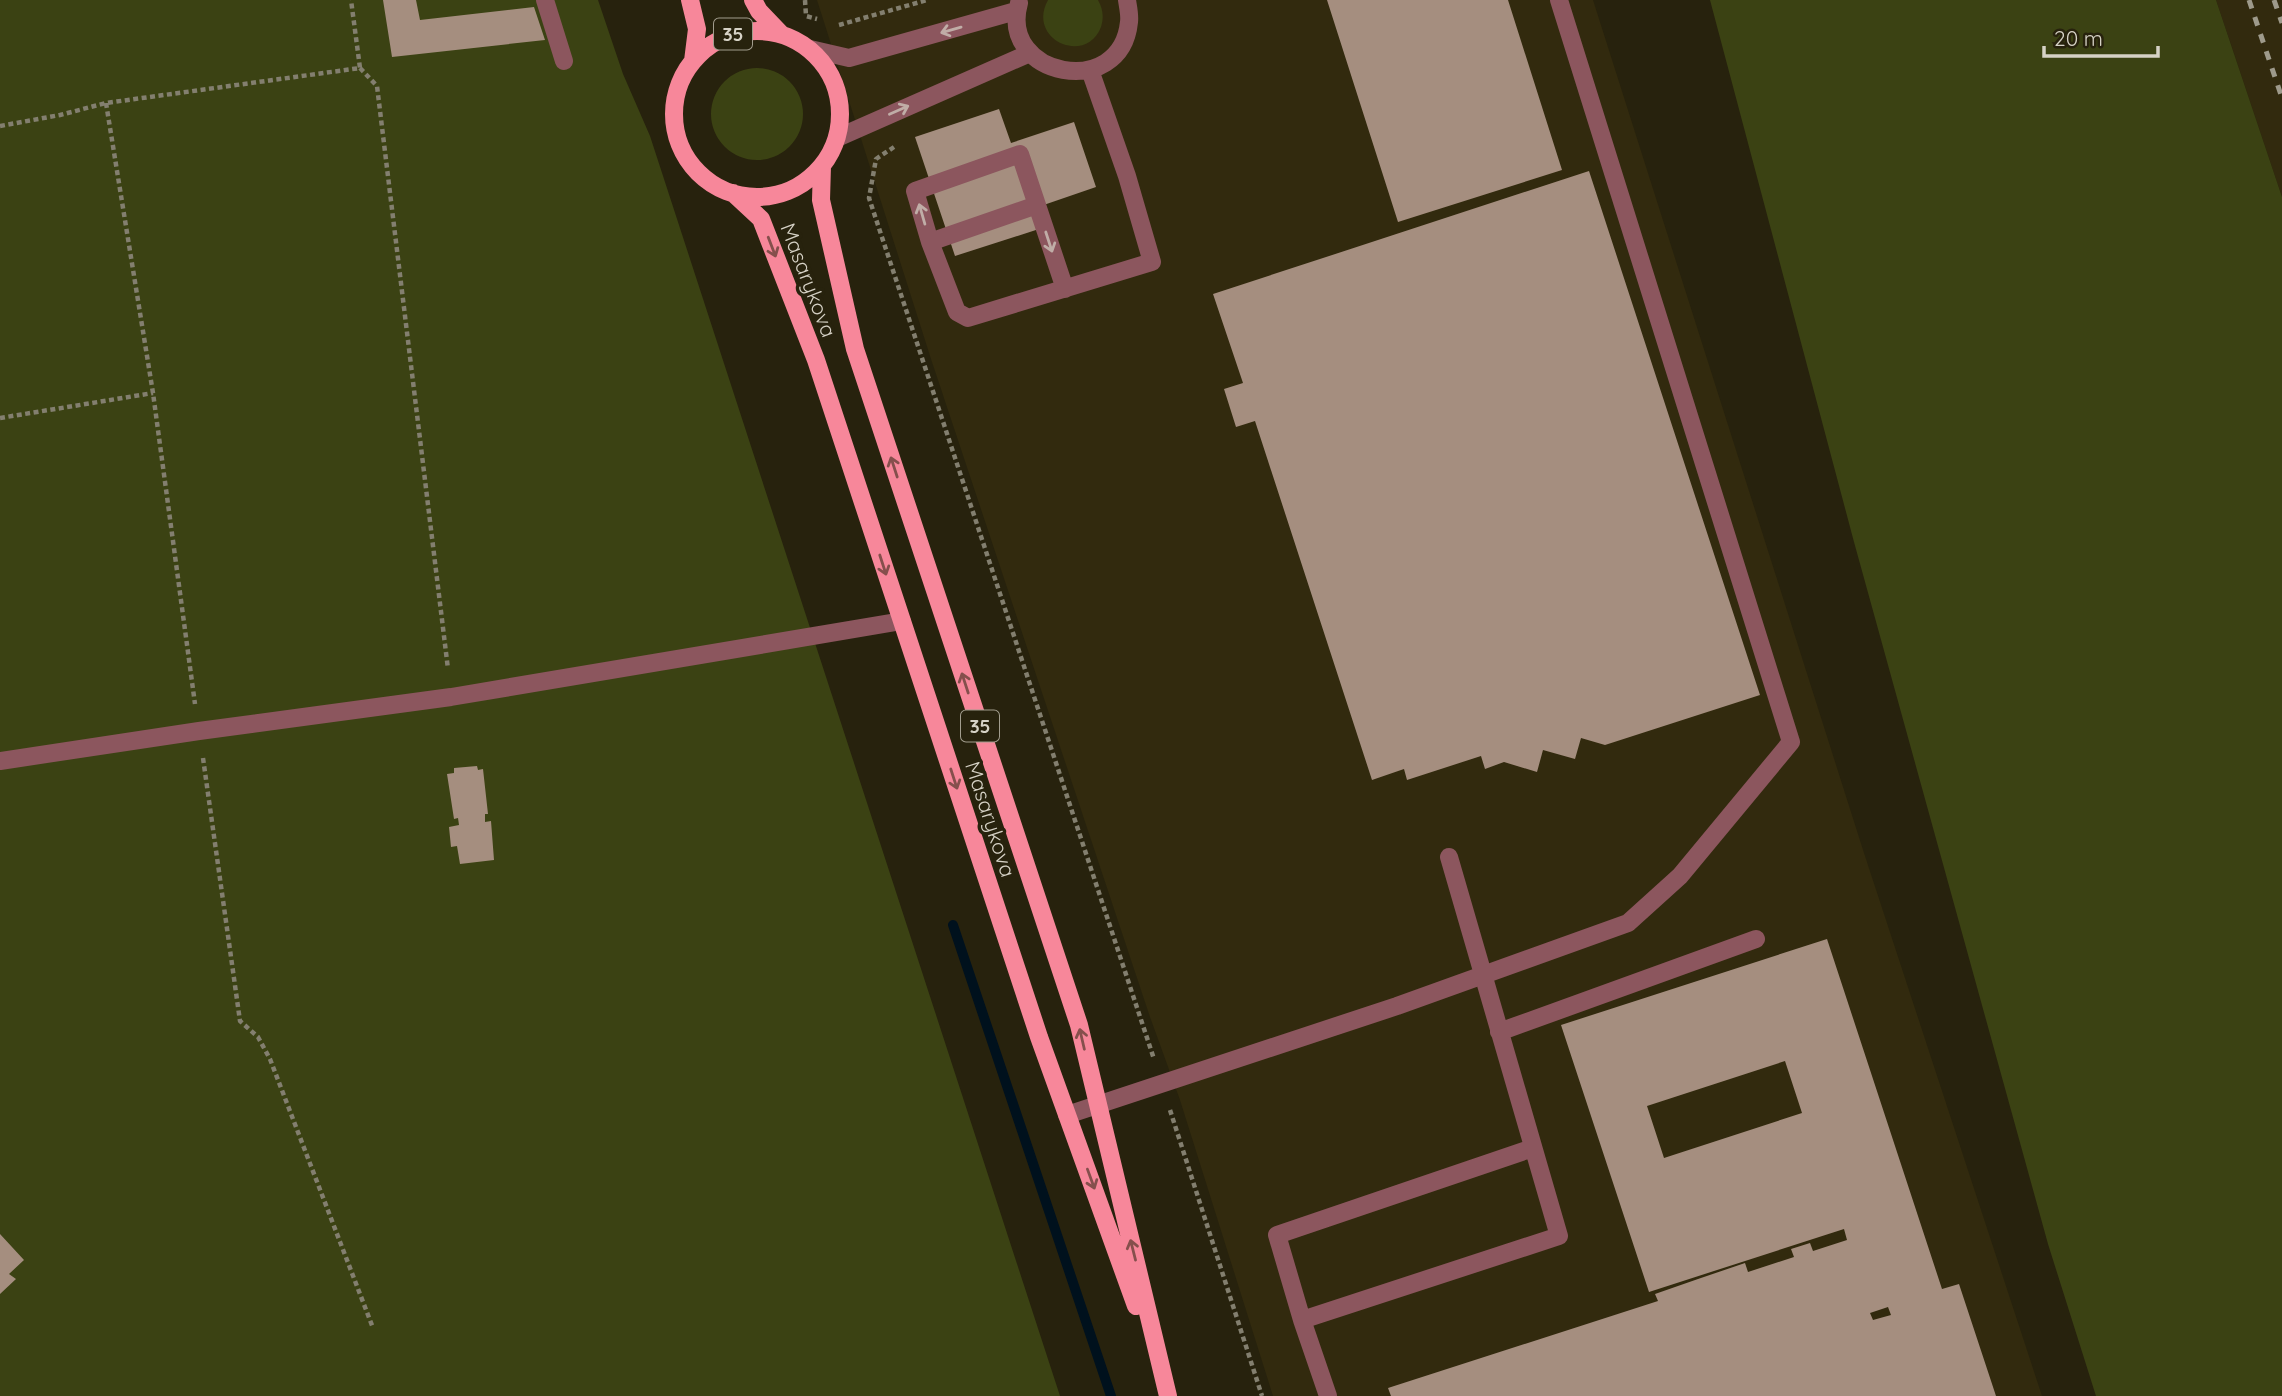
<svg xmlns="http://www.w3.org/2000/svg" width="2282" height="1396" font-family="Quicksand,sans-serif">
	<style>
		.built { fill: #322a0e }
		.green { fill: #3b4213 }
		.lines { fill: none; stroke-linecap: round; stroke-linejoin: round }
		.stream { stroke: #00111d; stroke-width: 10 }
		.building { fill: #a58e7f; fill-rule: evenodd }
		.path { stroke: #837f6f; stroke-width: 4.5; stroke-dasharray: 5 3.5; stroke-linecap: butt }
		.minor { stroke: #8c565e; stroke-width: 18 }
		.major { stroke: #f7879a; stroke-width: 18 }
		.rail { stroke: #9e9a8b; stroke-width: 5; stroke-dasharray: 9 9; stroke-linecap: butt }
		.oneway { stroke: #c0ada7 }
		.oneway2 { stroke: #854f4c }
		.labels { text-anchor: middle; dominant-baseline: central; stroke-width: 7; stroke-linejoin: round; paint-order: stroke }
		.shield { fill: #27220d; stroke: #a29d8e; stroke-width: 2 }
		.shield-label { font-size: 19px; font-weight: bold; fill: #d6d2c6 }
		.street-label { font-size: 21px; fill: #d6d2c6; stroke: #27220d }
	</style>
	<rect width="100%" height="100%" fill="#27220d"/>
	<path class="built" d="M817 0H1593L1864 853 2042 1396H1273L1180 1100 1150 1017 931 359Z
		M2216 0H2282V197Z"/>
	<path class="green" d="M0 0H598L623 74 650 136 1060 1396H0Z
		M1048 0H1098C1103 9 1104 17 1101 27 1086 66 1026 40 1048 0Z
		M1710 0H2216L2282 197V1396H2096L2048 1244 1854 542Z
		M711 114a46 46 0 1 1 92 0a46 46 0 1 1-92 0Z"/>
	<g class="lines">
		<path class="stream" d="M953 925 1111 1396"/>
	</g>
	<path class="building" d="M383 0H416L420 20 534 7 545 40 392 57Z
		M1327 0H1508L1562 170 1398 222Z
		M999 109 1011 143 1074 122 1096 187 1032 209 1039 229 955 256 915 137Z
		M1589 171 1760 695 1605 745 1581 738 1575 759 1543 750 1537 772 1504 762 1485 769 1481 756 1407 780 1404 769 1372 780 1255 421 1236 427 1224 389 1243 383 1213 294Z
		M477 766 478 770 483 769 488 814H485V822L491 821 494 860 460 864 457 846 451 847 449 827 459 825 458 818 454 819 447 774 454 773V768Z
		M1827 939 1942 1289 1959 1284 1996 1396H1391L1388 1388 1658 1301 1655 1294 1698 1279 1745 1263 1748 1272 1794 1257 1791 1249 1810 1243 1813 1251 1847 1240 1844 1229 1649 1292 1561 1025ZM1785 1061 1802 1113 1664 1158 1647 1106ZM1888 1307 1891 1315 1873 1320 1870 1313Z
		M0 1234 24 1260 9 1274 16 1279 0 1294Z"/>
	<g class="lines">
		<path class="path" d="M805 0 806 16 817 19
			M839 25 927 0
			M360 68 377 86 448 669
			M106 103 153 393 195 704
			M0 126 60 115 106 103 360 68 351 0
			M894 147 876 159 869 198 1154 1059
			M0 418 153 393
			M203 758 240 1021 258 1037 270 1059 373 1328
			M1170 1110 1262 1396"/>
		<path class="minor" d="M545 0 564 61
			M1019 3C998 77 1121 101 1129 22 1130 15 1128 7 1127 0
			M810 49 849 58 1016 11
			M837 138 1030 53
			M930 242 1037 205
			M1065 289 1020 154 915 191 930 242 957 312 968 318 1152 262 1127 176 1090 70
			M0 761 199 731 451 697 902 621
			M1499 1032 1756 939
			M1067 1115 1397 1006 1628 923 1680 876 1791 742 1559 0
			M1302 1320 1277 1235 1533 1148
			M1328 1396 1302 1320 1559 1236 1449 857"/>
		<path class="major" d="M690 0 697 29 693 61
			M753 0 759 11 781 34
			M674 114a83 83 0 1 1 166 0a83 83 0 1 1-166 0Z
			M822 166 821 200 855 349 1079 1025 1168 1396
			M733 193 761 219 816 360 1039 1037 1136 1306"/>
		<path class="rail" d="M2249 0 2282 98
			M2274 0 2282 23"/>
	</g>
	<defs><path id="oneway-shaft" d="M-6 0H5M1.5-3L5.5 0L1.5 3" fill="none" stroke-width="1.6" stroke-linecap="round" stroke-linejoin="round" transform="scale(1.75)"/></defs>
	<g class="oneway">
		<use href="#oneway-shaft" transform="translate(951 30) rotate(164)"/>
		<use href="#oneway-shaft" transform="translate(899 110) rotate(-24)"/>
		<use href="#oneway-shaft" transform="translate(922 214) rotate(-106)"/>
		<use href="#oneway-shaft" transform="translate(1049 242) rotate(72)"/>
	</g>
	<g class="oneway2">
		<use href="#oneway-shaft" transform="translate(772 247) rotate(69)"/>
		<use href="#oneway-shaft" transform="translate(894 467) rotate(-108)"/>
		<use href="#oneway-shaft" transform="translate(883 565) rotate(72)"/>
		<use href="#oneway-shaft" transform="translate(965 683) rotate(-108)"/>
		<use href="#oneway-shaft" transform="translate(954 779) rotate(72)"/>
		<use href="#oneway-shaft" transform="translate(1082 1039) rotate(-103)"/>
		<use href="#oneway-shaft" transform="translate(1091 1179) rotate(70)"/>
		<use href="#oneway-shaft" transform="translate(1133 1250) rotate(-104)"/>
	</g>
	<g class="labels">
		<g class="shield">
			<rect x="714" y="18.5" width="38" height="31" rx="5"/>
			<rect x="961" y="710.5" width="38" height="31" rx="5"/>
		</g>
		<g class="shield-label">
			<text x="733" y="34">35</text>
			<text x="980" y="726">35</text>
		</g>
		<g class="street-label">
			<text transform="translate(809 280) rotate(69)">Masarykova</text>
			<text transform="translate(991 819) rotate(72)">Masarykova</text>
		</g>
	</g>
	<path d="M2044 46v10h114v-10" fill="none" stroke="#d6d2c6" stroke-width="3.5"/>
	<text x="2054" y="46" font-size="21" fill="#d6d2c6" stroke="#27220d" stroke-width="5" paint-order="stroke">20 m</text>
</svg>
